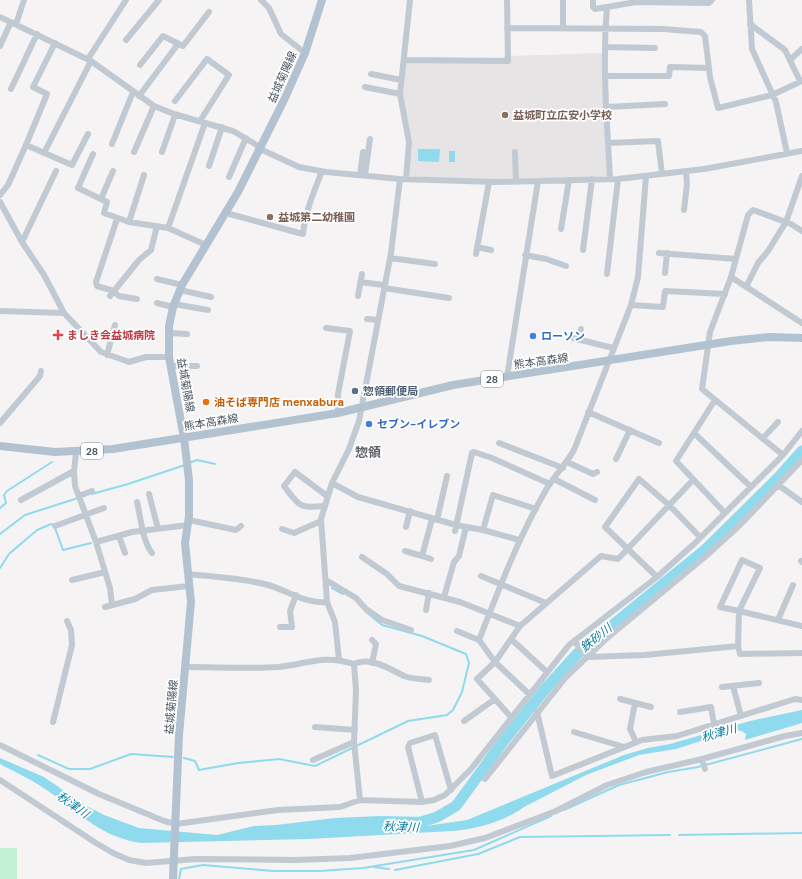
<svg xmlns="http://www.w3.org/2000/svg" width="802" height="879" font-family="'DM Sans','Noto Sans JP',sans-serif">
	<style>
		.education { fill: #e6e4e5 }
		.green { fill: #c3f1d5 }
		.water { fill: #90daee }
		.lines { fill: none; stroke-linecap: round; stroke-linejoin: round }
		.stream { stroke: #90daee; stroke-width: 2 }
		.river { stroke: #90daee; stroke-width: 11 }
		.minor { stroke: #c1cad2; stroke-width: 6 }
		.major { stroke: #b3c2d1; stroke-width: 8 }
		.education-dot { fill: #8d6e63; stroke: #fff; stroke-width: 1.5 }
		.health-dot { fill: #e0444e; stroke: #fff; stroke-width: 1.5 }
		.shop-dot { fill: #3f7fe0; stroke: #fff; stroke-width: 1.5 }
		.service-dot { fill: #5c6f8a; stroke: #fff; stroke-width: 1.5 }
		.food-dot { fill: #e8710a; stroke: #fff; stroke-width: 1.5 }
		.labels { text-anchor: middle; dominant-baseline: central; stroke-width: 3.5; stroke-linejoin: round; paint-order: stroke }
		.shield { fill: #fff; stroke: #808990; stroke-width: 1 }
		.shield-label { font-size: 10px; font-weight: bold; fill: #4a5661 }
		.street-label { font-size: 11px; fill: #4a5661; stroke: #fff }
		.education-label { font-size: 11px; font-weight: bold; fill: #785e54; stroke: #fff; text-anchor: start }
		.health-label { font-size: 11px; font-weight: bold; fill: #be3a42; stroke: #fff; text-anchor: start }
		.shop-label { font-size: 11px; font-weight: bold; fill: #366cbe; stroke: #fff; text-anchor: start }
		.service-label { font-size: 11px; font-weight: bold; fill: #4e5e75; stroke: #fff; text-anchor: start }
		.food-label { font-size: 11px; font-weight: bold; fill: #c56008; stroke: #fff; text-anchor: start }
		.water-label { font-size: 12px; font-style: italic; fill: #0c7c9b; stroke: #fff }
		.quarter-label { font-size: 13px; font-weight: bold; fill: #5f6368; stroke: #fff }
	</style>
	<rect width="100%" height="100%" fill="#f5f3f3"/>
	<path class="education" d="M606 53 610 178 538 181 406 179 409 142 401 105 404 60 487 62 500 64 504 56Z"/>
	<path class="green" d="M0 848H17V879H0Z"/>
	<path class="water" d="M418 149H440L439 162 418 161Z
		M449 151H455V162H449Z
		M802 710V723L745 740 746 734 742 731 735 730 676 749 639 755 586 775 524 807C503 822 478 829 452 831L309 839 141 843C101 837 82 815 51 793 36 782 17 773 0 764V758L44 777 83 804 104 815 139 828 217 835 254 826 276 825 335 818 381 816 423 817 426 826 467 820 624 755 648 748 670 744 750 721Z"/>
	<g class="lines">
		<path class="stream" d="M189 463 197 460 215 464
			M92 494 128 484 185 465
			M0 508 6 503 4 495 7 491 52 462
			M0 534 25 515 78 498
			M0 568 9 554 37 530 51 524 54 525 63 550 91 543
			M332 588 343 594
			M38 755 69 769H90L131 754 173 757
			M184 758 195 761 199 770 238 763 279 759 315 766 408 721 447 715 453 710 462 692 469 663 466 654 422 636 382 625 365 611
			M564 810 619 785 668 772 698 767 802 739
			M679 835 802 833
			M374 867 389 869
			M395 870 478 854 520 837 670 835
			M179 879 181 869 203 865 273 871H320L363 868 474 850 551 816"/>
		<path class="river" d="M411 825 437 817 456 806 502 743 546 688 577 654 706 549 779 477 802 451"/>
		<path class="minor" d="M261 0 269 8 281 34 305 53
			M593 0V7L595 9 636 2 709 3 712 0
			M749 0 752 49 776 102 787 153
			M607 8C602 64 607 122 610 178
			M0 17 91 61 154 106 174 114 233 131 255 144 260 149 299 167 326 172 400 179 496 182 618 179 704 169 802 151
			M16 24 24 0
			M750 24 785 50 800 81
			M563 27V0
			M507 28 663 29 701 32 705 36 710 77 718 108 772 95 802 81
			M126 40 159 0
			M0 46 11 22
			M606 47 655 48
			M88 59 126 0
			M404 60 508 61 507 0
			M790 60 802 49
			M140 65 163 36 183 46 209 12
			M371 74 401 80
			M606 76H669L670 67 709 68
			M365 87 400 94
			M11 89 37 34
			M139 96 178 44
			M175 101 207 59 229 75 200 121
			M607 107 665 104
			M608 143 658 141 662 174
			M112 144 133 92
			M26 145 47 94 33 87 55 43
			M134 152 154 106
			M162 152 175 115
			M515 152 516 182
			M44 153 91 61
			M93 154 78 188 107 202 104 213 129 222 168 228 206 245
			M209 166 222 127
			M360 175 363 152
			M365 175 370 139
			M229 177 246 138
			M406 179 409 142 400 94 410 0
			M0 195 8 185 26 145 72 165 88 134
			M101 199 113 171
			M0 202 22 242 44 275 64 313 101 352 129 362 146 357H169
			M684 210 687 184 686 172
			M226 213 303 234C305 212 314 192 322 171
			M129 222 144 175
			M168 228 205 123
			M561 229 569 180
			M22 242 56 171
			M477 247 491 250
			M583 250 592 179
			M659 253 736 259
			M476 254 489 182
			M525 255 546 259 566 266
			M390 258 435 264
			M665 273 667 253
			M607 274 618 179
			M731 277 802 323
			M157 279 182 285
			M360 282 384 285
			M746 287 758 263 768 251 786 222 802 176
			M384 288 449 298
			M180 290 211 297
			M114 291 97 286 96 282 117 219
			M114 292 119 296 137 299
			M110 296 139 260 151 250 157 226
			M358 296 362 274
			M157 303 173 307
			M174 304 208 310
			M631 305 663 307 665 291 725 294
			M0 311 64 313
			M367 319 378 320
			M326 328 350 331 338 394V413
			M169 333 187 334
			M573 338 613 348
			M579 340 581 329
			M107 355 115 325
			M171 366H197
			M507 377 538 181
			M715 400 676 461 725 513
			M588 412 659 443
			M0 423 40 376 41 371
			M694 433 751 487
			M763 438 778 422
			M499 443 563 468
			M76 452 74 471 75 486 96 542 110 588 112 605
			M783 455 702 389 710 332 731 277 748 215 753 210 791 224 802 231
			M616 459 630 430
			M567 462 593 474 597 472
			M554 479 595 500
			M332 483 358 497 456 525 483 530 519 540
			M778 485 802 502
			M149 494 158 529
			M79 496 92 491
			M21 500 74 471
			M137 502C141 518 142 540 152 553
			M323 506C298 509 299 505 284 486L295 472 327 496
			M189 520 236 530 241 526
			M437 520 447 476
			M55 526 104 508
			M406 527 410 511
			M282 529 294 533 321 521
			M483 530 493 495 536 509
			M455 531 472 453 474 452 492 458 550 484
			M119 536 125 553
			M96 542 132 532 188 525
			M405 551 422 556
			M362 557 387 574 399 586 460 602 520 626
			M431 559 422 556 432 519
			M742 560 760 568 739 611 720 607Z
			M801 561 802 562
			M188 574C214 577 243 578 268 585 289 591 305 604 327 602
			M481 576 546 603
			M657 577 605 527 639 479 669 505 700 537
			M72 580 105 572
			M326 580 356 598 366 609 382 620 411 630
			M444 597 454 562 459 556 466 527
			M105 607 135 599 152 590 189 586
			M426 610 429 593
			M778 620 793 585
			M280 627H292L290 611 296 595
			M457 631 479 640 495 662 529 694
			M511 639 547 672
			M372 640 376 644 372 663
			M479 640C499 589 518 538 546 490 554 476 566 464 574 450L631 305 638 277 646 176
			M575 640 577 645 589 657 645 655 738 646 740 654 802 653
			M738 646 739 611 802 626
			M339 660 335 622 327 602 321 519 332 483 349 449 359 421 391 253 400 179
			M354 664C370 656 390 669 404 676 411 679 422 679 429 680
			M185 667C216 667 247 669 278 667 309 664 321 654 354 664L356 690 354 742 360 800
			M733 686 741 716
			M722 687 759 683
			M620 699 651 707
			M635 703 630 729 636 742
			M537 712 552 776 642 740 677 736 795 699 802 700
			M680 712 711 707 714 724
			M511 717 477 679 495 662 520 626 601 556 618 559 693 480
			M464 721 495 699
			M53 722 72 645 71 630 67 621
			M315 727 355 730
			M574 732 624 747
			M0 745 99 794 164 821 176 824 278 810 340 807 360 800 422 802 434 800 445 795 471 769 569 645 657 577 695 543 783 455 802 431
			M702 759 705 769
			M313 760 354 742
			M485 779 566 677 606 639 706 556 740 525 802 460
			M0 780 96 843 113 853 129 860 146 863 196 859 295 860 350 858 450 846 485 838 556 811 607 785 646 772 702 759 785 736 802 733
			M422 802 408 747 410 743 435 735 451 790"/>
		<path class="major" d="M0 446 55 452 113 449 338 413 453 385 731 341 769 337 802 338
			M173 879 179 735 191 602 185 543 189 516V480L184 438 169 357V326L173 307 182 285 238 192 285 98 305 53 322 0"/>
	</g>
	<g class="education-dot">
		<circle cx="505" cy="115" r="4"/>
		<circle cx="270" cy="217" r="4"/>
	</g>
	<path class="health-dot" d="M56 329h4v4h4v4h-4v4h-4v-4h-4v-4h4z"/>
	<g class="shop-dot">
		<circle cx="533" cy="336" r="4"/>
		<circle cx="369" cy="424" r="4"/>
	</g>
	<circle class="service-dot" cx="355" cy="391" r="4"/>
	<circle class="food-dot" cx="206" cy="402" r="4"/>
	<g class="labels">
		<g class="shield">
			<rect x="481" y="371" width="22" height="16" rx="3"/>
			<rect x="81" y="443" width="22" height="16" rx="3"/>
		</g>
		<g class="shield-label">
			<text x="492" y="379">28</text>
			<text x="92" y="451">28</text>
		</g>
		<g class="street-label">
			<text transform="translate(282 77) rotate(-66)">益城菊陽線</text>
			<text transform="translate(541 361) rotate(-8)">熊本高森線</text>
			<text transform="translate(186 385) rotate(80)">益城菊陽線</text>
			<text transform="translate(211 422) rotate(-9)">熊本高森線</text>
			<text transform="translate(171 707) rotate(-85)">益城菊陽線</text>
		</g>
		<g class="education-label">
			<text x="513" y="115">益城町立広安小学校</text>
			<text x="278" y="217">益城第二幼稚園</text>
		</g>
		<g class="health-label">
			<text x="67" y="335">ましき会益城病院</text>
		</g>
		<g class="shop-label">
			<text x="541" y="336">ローソン</text>
			<text x="377" y="424">セブン-イレブン</text>
		</g>
		<g class="service-label">
			<text x="363" y="391">惣領郵便局</text>
		</g>
		<g class="food-label">
			<text x="214" y="402">油そば専門店 menxabura</text>
		</g>
		<g class="water-label">
			<text transform="translate(596 638) rotate(-39)">鉄砂川</text>
			<text transform="translate(719 733) rotate(-16)">秋津川</text>
			<text transform="translate(73 805) rotate(35)">秋津川</text>
			<text transform="translate(401 827) rotate(2)">秋津川</text>
		</g>
		<g class="quarter-label">
			<text x="368" y="452">惣領</text>
		</g>
	</g>
</svg>
